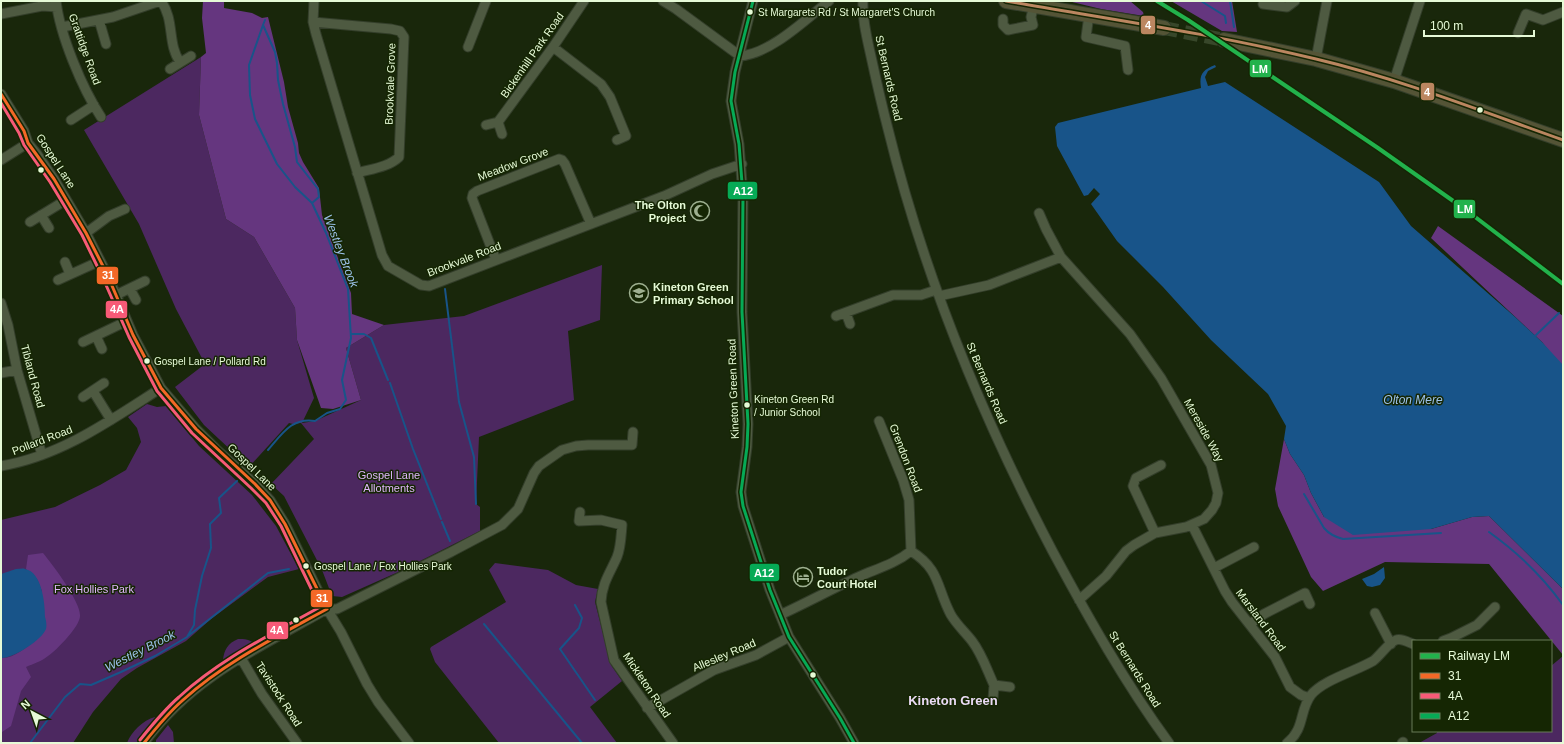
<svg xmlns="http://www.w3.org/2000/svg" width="1564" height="744" font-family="Helvetica,sans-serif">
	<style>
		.green { fill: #4c2860 }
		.forest { fill: #65367f }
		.water { fill: #185489 }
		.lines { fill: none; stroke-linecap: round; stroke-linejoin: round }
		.stream { stroke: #185489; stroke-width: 2 }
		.highway-tunnel { stroke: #38472a; stroke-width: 14; stroke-dasharray: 14 7; stroke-linecap: butt }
		.minor-casing { stroke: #333e2a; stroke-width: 11 }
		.highway-casing { stroke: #333e2a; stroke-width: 16 }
		.minor { stroke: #4e5a41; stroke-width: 9 }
		.highway { stroke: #545436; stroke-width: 14 }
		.bus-1-casing { stroke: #152603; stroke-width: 6 }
		.bus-2-casing { stroke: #152603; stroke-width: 6 }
		.bus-3-casing { stroke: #152603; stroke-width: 6 }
		.bus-4-casing { stroke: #152603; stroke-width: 6 }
		.bus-1 { stroke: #f36827; stroke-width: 3 }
		.bus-2 { stroke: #f75a77; stroke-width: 3 }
		.bus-3 { stroke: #06aa56; stroke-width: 3 }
		.bus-4 { stroke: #bb8660; stroke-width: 3 }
		.rail-1-casing { stroke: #152603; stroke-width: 7 }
		.rail-1 { stroke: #22b24c; stroke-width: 4 }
		.bus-dot { fill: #e6fad7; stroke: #152603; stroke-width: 1.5 }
		.labels { text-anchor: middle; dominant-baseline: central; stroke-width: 3; stroke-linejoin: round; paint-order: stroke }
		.bus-label { font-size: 10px; fill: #e6fad7; stroke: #152603; text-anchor: start }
		.street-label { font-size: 11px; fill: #e6fad7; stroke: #152603 }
		.poi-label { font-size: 11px; font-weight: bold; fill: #e6fad7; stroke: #152603; text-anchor: start }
		.park-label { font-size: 11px; fill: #e1b6fd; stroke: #152603 }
		.water-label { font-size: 12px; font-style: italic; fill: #9dc2eb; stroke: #152603 }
		.quarter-label { font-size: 13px; font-weight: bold; fill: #ebdbf6; stroke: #152603 }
		.line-badge { stroke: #152603; stroke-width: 1.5 }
		.badge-label { font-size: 11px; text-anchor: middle; font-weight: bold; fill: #fff }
	</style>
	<rect width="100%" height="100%" fill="#19270b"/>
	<path class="green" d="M201 57 199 115 226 219 254 237 295 308 297 340 314 398 302 423 315 421 361 400 346 348 384 325 464 316 602 265 600 320 568 331 574 400 479 437 476 504 480 507V531L396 573 342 597 332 596 322 570 284 496 271 484 314 439 301 423 293 424 289 423 249 467 204 425 175 387 205 364 176 309 139 224 84 130Z
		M147 404 157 407 166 406 199 446 252 495 276 526 299 569 268 577 211 619 186 641 137 668 121 679 93 712 73 743H1V520L55 507 100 485 126 470 141 442 137 428 128 417Z
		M495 563 548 570 576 585 598 589 595 602 611 665 622 681 590 707 617 743H499L435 662 430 649 431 647 506 602 489 570Z
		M238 639C244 639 251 639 255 645L225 663 223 660C224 650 228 643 238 639Z
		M1563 656V743H1419L1437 733V731H1551V666Z
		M155 717V719L136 743H127C131 732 143 720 155 717Z
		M168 725 173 732 174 743H156V740Z"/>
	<path class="forest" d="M203 1H224V8L252 13 262 18 268 17 284 82 288 107 298 143 299 153 303 162 319 188 322 215 351 293 352 314 384 325 346 348 361 400 333 409 321 408 297 340 295 308 254 237 226 219 199 115 201 57 206 53 202 18Z
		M1068 1H1130L1143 12 1144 16 1101 9Z
		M1171 1H1232L1237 32 1222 31Z
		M1438 226 1563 316V369L1542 342 1431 238Z
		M1284 439 1290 454 1304 475 1311 493 1324 517 1431 529 1472 517 1489 516 1563 589V655L1489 564 1385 562 1323 591 1311 577 1278 506 1275 489Z
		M43 553C52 564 81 602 80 616 80 626 57 650 48 656 42 661 33 664 26 667L31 677 21 691 11 726 2 732 1 731V658C14 659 26 647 36 640L42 591 37 579 26 569 28 555Z"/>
	<path class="water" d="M1215 65 1216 67 1208 71 1205 77 1208 86 1225 82 1379 182 1411 226 1514 316 1542 342 1563 365V589L1489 516 1472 517 1431 529 1353 535 1324 517 1311 493 1304 475 1290 454 1284 439 1286 426 1268 394 1211 340 1163 287 1117 241 1091 204 1100 194 1094 188 1088 195 1084 196 1057 146 1055 127 1058 123 1201 88C1199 75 1202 70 1215 65Z
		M1384 567 1385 578 1380 585 1372 587 1367 586 1362 579 1374 574Z
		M16 569C19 569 23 568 25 569 42 572 45 603 45 617 46 620 47 625 46 629 42 640 12 659 1 658V574Z"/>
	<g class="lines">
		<path class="stream" d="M1201 1 1225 16 1226 23
			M1230 1 1234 27
			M265 20 263 25 275 52 277 63 278 80 283 104 295 147 297 162 318 189 319 197 312 203
			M263 25 249 65 250 95 255 119 277 164 295 187 312 203 326 233 348 289 351 338 342 380 346 400 340 409 327 413 315 421C292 417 282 434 268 450
			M445 289 459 402 474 457 476 504
			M351 334H364L371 338 388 380
			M1535 336 1559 313
			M390 383 413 449 441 519
			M1304 494 1324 528C1329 534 1335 537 1343 539L1441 533
			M442 522 450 541
			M1489 532C1517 552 1543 577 1563 605
			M575 605 582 618 579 628 560 649 595 700
			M484 624 582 743
			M188 636 268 573 289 569
			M30 743 65 697 80 684 91 685 121 672 155 656 187 637 194 625 195 610 202 576 211 548 210 524 221 513 219 498 237 481"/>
		<path class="highway-tunnel" d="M1164 28 1224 40"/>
		<defs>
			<path id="minor" d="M56 1C60 35 82 88 101 117
				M161 1C175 20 167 44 180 62
				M314 1 313 22 316 34 382 255 388 266 421 285 429 286 664 196 712 174 742 164
				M663 1 676 9 740 56C770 54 805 20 829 1
				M753 1 735 72 731 101 739 144 743 196 742 312 748 424 747 447 741 492 743 506 770 590 789 637 840 718 854 743
				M863 1C862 21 868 42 872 61 877 84 882 106 888 129 924 276 982 417 1053 552 1088 617 1125 683 1169 743
				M1263 4 1287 7 1295 1
				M1 14 42 6 57 7
				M1089 15 1086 37 1125 46 1128 70
				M1003 19V25L1008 30 1033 25 1031 17 1034 5
				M99 20 106 44
				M313 22 391 29 400 31 404 37 399 157C389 167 371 169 357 173
				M62 27 113 17 160 1
				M1518 33 1526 14 1543 20 1563 12
				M468 47 486 1
				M553 47 601 84 610 97 626 136 617 140
				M1316 59 1327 1
				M170 69 191 56
				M1394 81 1420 1
				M1 94 24 131 28 143 37 154 54 179 86 233 107 274 133 335 161 388 196 429 216 449 255 484 270 500 285 524 327 609 341 632 367 684 378 702 409 743
				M71 120 94 105
				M498 122 502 134
				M486 125 498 122 501 118 553 47 584 1
				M1 160 28 143
				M1039 213 1046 229 1061 257
				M41 215 49 228
				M30 222 66 200
				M86 233 109 216 125 209
				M496 260 472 198 473 194 477 191 559 159 562 160 565 164 591 224
				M65 262 70 274
				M58 280 100 261
				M130 289 136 300
				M116 295 145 281
				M939 296 989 285 1061 257 1130 334 1161 378 1211 465 1218 493 1216 503 1212 510 1204 519 1186 527 1155 533 1134 545 1126 551 1106 576 1079 600
				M1 303 8 325 17 370 42 455
				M846 313 850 324
				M836 316 893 295H921L933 291 936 289
				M96 336 102 349
				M83 342 127 321
				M1 373 17 370
				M93 391 111 420
				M83 397 104 383
				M879 421 903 480 909 500 911 551
				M1 466C61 456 111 420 161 388
				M580 512 579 521 601 520 622 525C621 536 621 547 617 557 610 573 602 583 601 602L614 660 673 743
				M1192 525 1225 591 1232 602 1275 657 1290 687 1301 695 1309 698
				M1155 533 1133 486 1136 478 1161 465
				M1214 568 1254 547
				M1375 613 1391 644
				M780 615C806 603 832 589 858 577 876 569 895 564 911 551 941 570 936 587 951 615 957 625 965 632 972 641 982 654 987 670 994 685
				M1250 624 1264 614 1305 593 1310 604
				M1443 641 1451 638 1477 625 1495 607
				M241 658 262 694 297 743
				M993 699 994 685 1010 687
				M647 708 714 670 756 655 789 637
				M144 743C190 678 260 647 327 609H337L451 552 502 525 518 509 534 473 539 466 562 450 576 446 588 445H632L633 432
				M1287 743C1305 729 1299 711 1311 695 1323 680 1356 671 1373 661 1380 656 1389 642 1396 640 1401 638 1408 642 1413 644
				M1402 743 1403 742"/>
			<path id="highway" d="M1006 1 1164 28
				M1224 40 1316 59 1394 81 1563 140"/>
		</defs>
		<use href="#minor" class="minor-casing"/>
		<use href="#highway" class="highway-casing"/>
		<use href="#minor" class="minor"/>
		<use href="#highway" class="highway"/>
		<defs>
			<path id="bus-1" d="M1 94 24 131 28 143 54 179 86 233 107 274 133 335 161 388 196 429 255 484 270 500 285 524 327 609C278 636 225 662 183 700 168 713 156 728 144 743"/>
			<path id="bus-2" d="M1 103 19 133 24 145 50 182 82 235 102 276 129 337 157 391 192 433 251 488 266 503 281 526 320 607C272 634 220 659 179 697 164 710 152 725 140 740"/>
			<path id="bus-3" d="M753 1 735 72 731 101 739 144 743 196 742 312 748 424 747 447 741 492 743 506 770 590 789 637 840 718 854 743"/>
			<path id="bus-4" d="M1006 1C1109 19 1214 34 1316 59 1400 79 1481 111 1563 140"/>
		</defs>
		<use href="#bus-1" class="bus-1-casing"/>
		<use href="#bus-2" class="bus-2-casing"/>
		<use href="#bus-3" class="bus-3-casing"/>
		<use href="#bus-4" class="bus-4-casing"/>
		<use href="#bus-1" class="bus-1"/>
		<use href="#bus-2" class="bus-2"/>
		<use href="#bus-3" class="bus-3"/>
		<use href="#bus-4" class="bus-4"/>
		<defs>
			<path id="rail-1" d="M1157 1 1188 20 1378 148 1466 210 1563 284"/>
		</defs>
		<use href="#rail-1" class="rail-1-casing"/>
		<use href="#rail-1" class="rail-1"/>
	</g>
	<defs>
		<symbol id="mosque-ring" viewBox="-11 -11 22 22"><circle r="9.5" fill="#152603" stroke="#9eb090" stroke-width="1.5"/><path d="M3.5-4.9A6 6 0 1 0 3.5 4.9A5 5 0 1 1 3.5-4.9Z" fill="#9eb090"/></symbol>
		<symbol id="school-ring" viewBox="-11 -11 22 22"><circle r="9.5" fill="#152603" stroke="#9eb090" stroke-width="1.5"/><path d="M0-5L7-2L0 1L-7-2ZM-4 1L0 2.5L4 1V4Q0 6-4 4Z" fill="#9eb090"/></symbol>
		<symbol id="hotel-ring" viewBox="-11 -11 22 22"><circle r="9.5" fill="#152603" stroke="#9eb090" stroke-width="1.5"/><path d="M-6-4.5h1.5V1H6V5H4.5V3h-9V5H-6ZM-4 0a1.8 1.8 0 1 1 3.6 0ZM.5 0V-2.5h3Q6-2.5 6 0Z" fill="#9eb090"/></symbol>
	</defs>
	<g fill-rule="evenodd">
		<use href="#mosque-ring" x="689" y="200" width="22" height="22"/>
		<use href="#school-ring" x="628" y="282" width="22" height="22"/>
		<use href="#hotel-ring" x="792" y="566" width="22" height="22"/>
	</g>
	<g class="bus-dot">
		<circle cx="750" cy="12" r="3.5"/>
		<circle cx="1480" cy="110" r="3.5"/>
		<circle cx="41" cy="170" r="3.5"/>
		<circle cx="147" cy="361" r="3.5"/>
		<circle cx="747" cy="405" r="3.5"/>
		<circle cx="306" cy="566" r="3.5"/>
		<circle cx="296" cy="620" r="3.5"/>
		<circle cx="813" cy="675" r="3.5"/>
	</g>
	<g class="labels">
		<g class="bus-label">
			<text x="758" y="12">St Margarets Rd / St Margaret'S Church</text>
			<text x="154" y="361">Gospel Lane / Pollard Rd</text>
			<text x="754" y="399">Kineton Green Rd<tspan x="754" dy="13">/ Junior School</tspan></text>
			<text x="314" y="566">Gospel Lane / Fox Hollies Park</text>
		</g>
		<g class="street-label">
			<text transform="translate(85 49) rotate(70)">Grattidge Road</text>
			<text transform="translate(532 55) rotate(-55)">Bickenhill Park Road</text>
			<text transform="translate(889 78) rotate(77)">St Bernards Road</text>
			<text transform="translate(390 84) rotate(-88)">Brookvale Grove</text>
			<text transform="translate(56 161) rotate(57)">Gospel Lane</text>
			<text transform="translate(513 164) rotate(-21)">Meadow Grove</text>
			<text transform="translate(464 259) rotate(-21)">Brookvale Road</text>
			<text transform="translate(33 376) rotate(75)">Tibland Road</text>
			<text transform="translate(987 383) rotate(67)">St Bernards Road</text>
			<text transform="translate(733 389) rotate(-92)">Kineton Green Road</text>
			<text transform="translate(1204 430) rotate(61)">Mereside Way</text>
			<text transform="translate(42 440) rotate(-21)">Pollard Road</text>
			<text transform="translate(906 458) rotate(69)">Grendon Road</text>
			<text transform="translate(252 467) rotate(44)">Gospel Lane</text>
			<text transform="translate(1261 620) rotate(53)">Marsland Road</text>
			<text transform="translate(724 655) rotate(-23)">Allesley Road</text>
			<text transform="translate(1135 669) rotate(58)">St Bernards Road</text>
			<text transform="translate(647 685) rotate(56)">Mickleton Road</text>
			<text transform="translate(279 694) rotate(57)">Tavistock Road</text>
		</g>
		<g class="poi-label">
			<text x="686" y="205" text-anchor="end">The Olton<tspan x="686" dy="13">Project</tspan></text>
			<text x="653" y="287">Kineton Green<tspan x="653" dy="13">Primary School</tspan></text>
			<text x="817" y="571">Tudor<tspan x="817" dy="13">Court Hotel</tspan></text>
		</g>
		<g class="park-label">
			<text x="389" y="475">Gospel Lane<tspan x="389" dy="13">Allotments</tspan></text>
			<text x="94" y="589">Fox Hollies Park</text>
		</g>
		<g class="water-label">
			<text transform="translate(341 251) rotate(69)">Westley Brook</text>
			<text x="1413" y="400">Olton Mere</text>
			<text transform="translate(140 651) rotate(-27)">Westley Brook</text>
		</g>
		<g class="quarter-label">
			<text x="953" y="700">Kineton Green</text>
		</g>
	</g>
	<g class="line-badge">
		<rect x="1140" y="15" width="16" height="20" rx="4" fill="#bb8660"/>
		<rect x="1249" y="59" width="23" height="19" rx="4" fill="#22b24c"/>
		<rect x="1420" y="82" width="15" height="19" rx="4" fill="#bb8660"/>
		<rect x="727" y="181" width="31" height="19" rx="4" fill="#06aa56"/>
		<rect x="1453" y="199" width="23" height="20" rx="4" fill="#22b24c"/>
		<rect x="96" y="266" width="23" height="19" rx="4" fill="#f36827"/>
		<rect x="105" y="300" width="23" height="19" rx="4" fill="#f75a77"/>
		<rect x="749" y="563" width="31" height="19" rx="4" fill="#06aa56"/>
		<rect x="310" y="589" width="23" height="19" rx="4" fill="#f36827"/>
		<rect x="266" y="621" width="23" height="19" rx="4" fill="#f75a77"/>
	</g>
	<g class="badge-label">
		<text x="1148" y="29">4</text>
		<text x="1260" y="73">LM</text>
		<text x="1427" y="96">4</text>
		<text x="743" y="195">A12</text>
		<text x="1465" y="213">LM</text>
		<text x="108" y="279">31</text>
		<text x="117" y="313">4A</text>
		<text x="764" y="577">A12</text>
		<text x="322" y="602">31</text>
		<text x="277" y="634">4A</text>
	</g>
	<rect width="1564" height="744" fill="none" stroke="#e6fad7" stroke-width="4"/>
	<rect x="1412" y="640" width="140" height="92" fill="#152603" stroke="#697b58"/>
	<rect x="1420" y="653" width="20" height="6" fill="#22b24c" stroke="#697b58"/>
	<text x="1448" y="660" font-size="12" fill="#e6fad7">Railway LM</text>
	<rect x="1420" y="673" width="20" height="6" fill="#f36827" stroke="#697b58"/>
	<text x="1448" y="680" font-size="12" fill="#e6fad7">31</text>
	<rect x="1420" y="693" width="20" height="6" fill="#f75a77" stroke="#697b58"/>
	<text x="1448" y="700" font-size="12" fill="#e6fad7">4A</text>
	<rect x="1420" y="713" width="20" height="6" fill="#06aa56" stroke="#697b58"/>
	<text x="1448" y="720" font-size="12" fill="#e6fad7">A12</text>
	<g transform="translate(32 712) rotate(319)" stroke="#152603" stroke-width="3" paint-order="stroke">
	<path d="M0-3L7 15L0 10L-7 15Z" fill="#e6fad7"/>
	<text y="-6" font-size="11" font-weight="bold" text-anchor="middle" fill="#e6fad7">N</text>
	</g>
	<path d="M1424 30v6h110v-6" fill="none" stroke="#e6fad7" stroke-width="2"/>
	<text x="1430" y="30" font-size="12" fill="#e6fad7" stroke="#152603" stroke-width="3" paint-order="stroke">100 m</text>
</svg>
